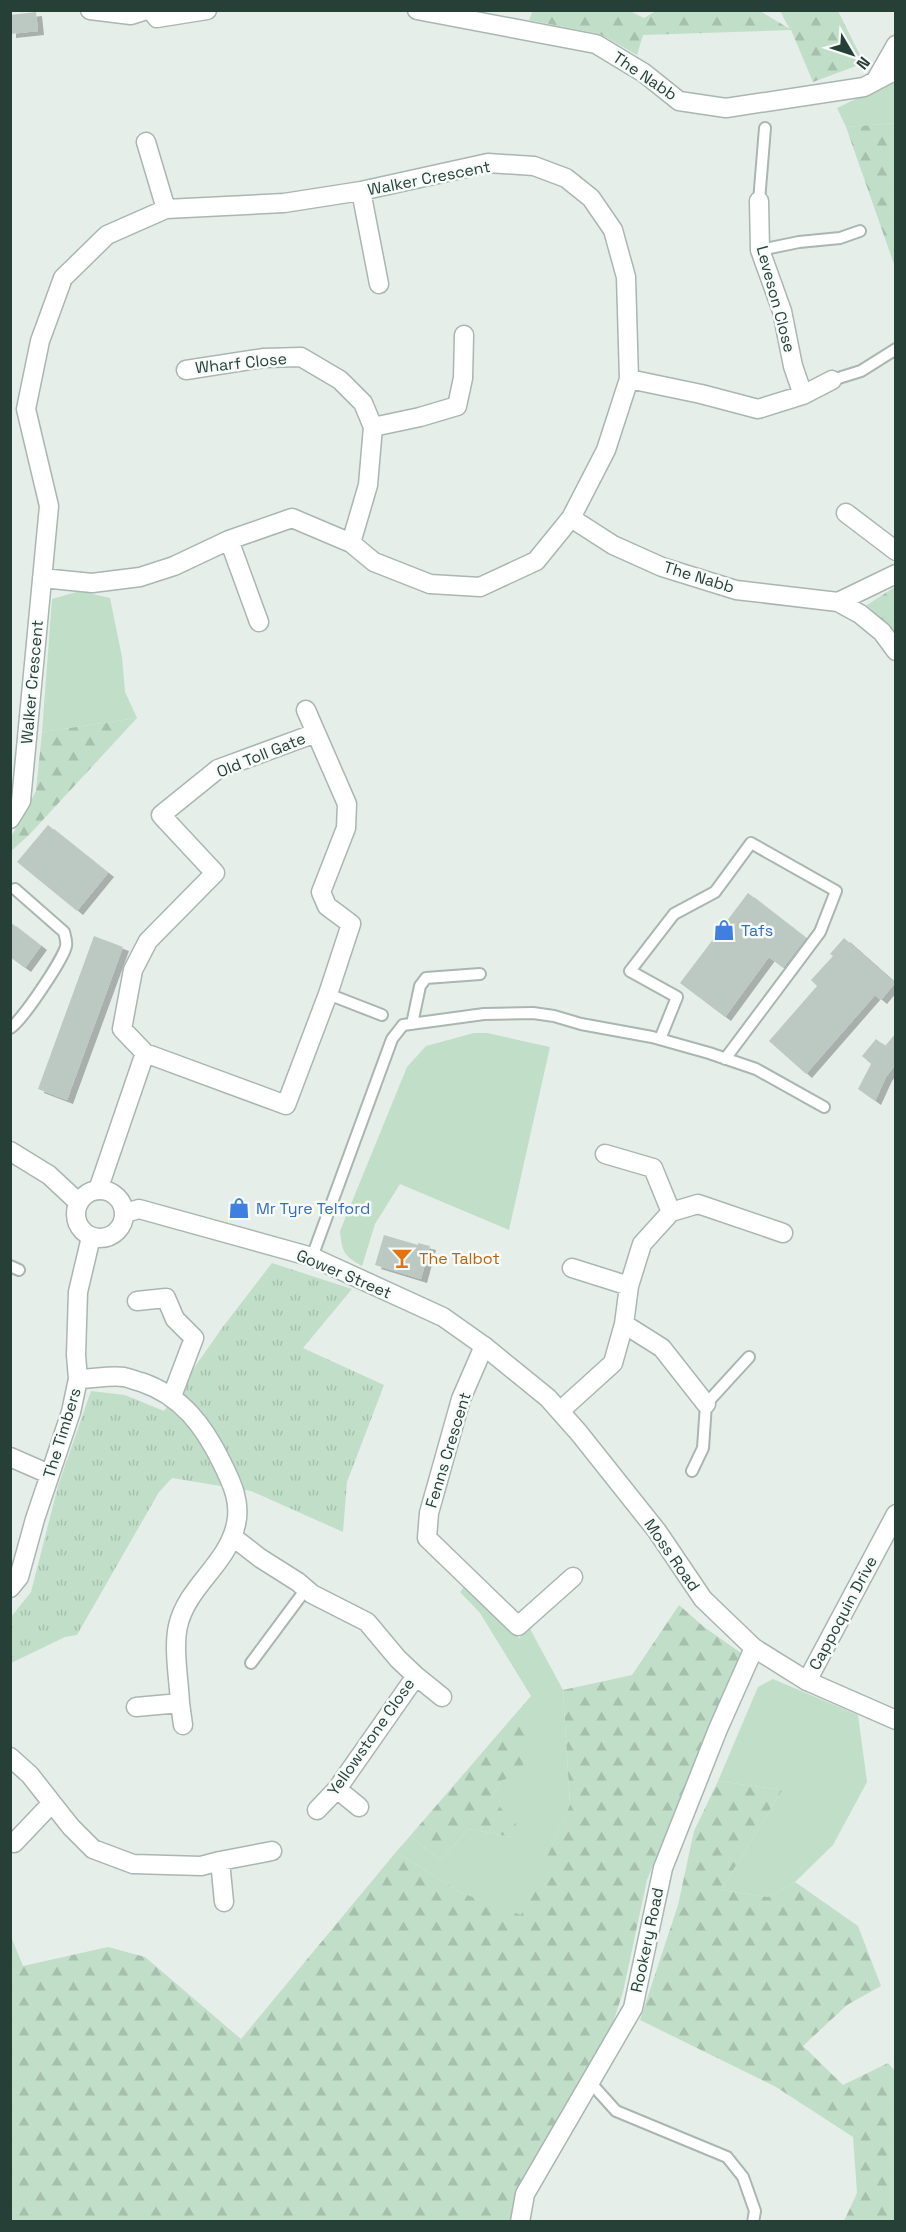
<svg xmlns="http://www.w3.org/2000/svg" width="906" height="2232" font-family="'Space Grotesk',sans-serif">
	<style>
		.green { fill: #c1dec8 }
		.forest { fill: url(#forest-firs) }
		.park { fill: url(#park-tufts) }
		.building { fill: #bcc9c3; filter: url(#shadow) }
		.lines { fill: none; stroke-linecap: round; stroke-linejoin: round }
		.service-casing { stroke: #a9b6b1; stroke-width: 14 }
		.minor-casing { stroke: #a9b6b1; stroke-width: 21 }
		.tertiary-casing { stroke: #a9b6b1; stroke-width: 21 }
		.service { stroke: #fff; stroke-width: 10 }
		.minor { stroke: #fff; stroke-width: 18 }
		.tertiary { stroke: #fff; stroke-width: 18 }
		.labels { text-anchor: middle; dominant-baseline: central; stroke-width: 5; stroke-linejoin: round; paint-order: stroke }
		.street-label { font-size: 16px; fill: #264038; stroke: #f7fbf9 }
		.shop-label { font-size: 16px; fill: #366cbe; stroke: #f7fbf9; text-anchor: start }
		.food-label { font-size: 16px; fill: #c56008; stroke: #f7fbf9; text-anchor: start }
	</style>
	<defs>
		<pattern id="forest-firs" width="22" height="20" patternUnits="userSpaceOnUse" patternTransform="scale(1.5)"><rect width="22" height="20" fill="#c1dec8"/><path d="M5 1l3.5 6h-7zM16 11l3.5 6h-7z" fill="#a6c0ad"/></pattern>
		<pattern id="park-tufts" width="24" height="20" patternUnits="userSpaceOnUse" patternTransform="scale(1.5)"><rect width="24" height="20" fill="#c1dec8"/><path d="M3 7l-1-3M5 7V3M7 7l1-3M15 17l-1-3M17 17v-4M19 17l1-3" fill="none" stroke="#a6c0ad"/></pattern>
		<filter id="shadow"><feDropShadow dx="6" dy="4" stdDeviation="0" flood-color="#0004"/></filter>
	</defs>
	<rect width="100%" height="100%" fill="#e6eeea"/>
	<path class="green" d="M895 80V123L846 127 837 108Z
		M80 591 110 598 122 657 125 692 137 718 42 732 52 599Z
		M474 1033H487L550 1047 509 1230 400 1184 375 1224 362 1266C344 1256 342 1252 340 1231L407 1067 426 1046Z
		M466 1585 519 1638 529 1627 563 1690 570 1805 521 1916 462 1893 396 1852 410 1836 440 1860 469 1829 512 1837 491 1798 500 1781 531 1696 480 1613 460 1592Z
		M773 1679 858 1715 867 1782 833 1845 795 1882 768 1897 721 1890 782 1790 718 1781 758 1687Z"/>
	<path class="forest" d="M533 10 630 11 644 18 656 11H760L790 29 780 11H838L864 63 813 82 791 30 643 35 637 55 600 34 529 20Z
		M895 123V267L846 127Z
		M895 587V636L867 605Z
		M137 718 29 835 11 851V837L36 791 42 732Z
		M679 1605 704 1627 741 1653 647 1880 623 1992 610 2032 512 2221H11L10 1934 23 1966 108 1947 145 1957 241 2039 396 1852 462 1893 521 1915 570 1805 563 1690 632 1675Z
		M531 1696 522 1773 500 1781 491 1798 516 1824 512 1837 469 1829 440 1860 410 1836Z
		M718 1781 782 1790 721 1890 768 1897 795 1882 858 1926 881 1986 847 2005 803 2046 843 2085 888 2063 895 2071 896 2218 892 2221H844L857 2193 853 2137 776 2087 640 2020 678 1905 694 1831Z"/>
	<path class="park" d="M272 1263 352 1289 303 1348 384 1385 347 1482 343 1532 251 1491 172 1478 159 1492 77 1635 65 1637 11 1663V1617L31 1592 58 1486 91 1391 125 1395 164 1411 222 1328Z"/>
	<path class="building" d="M36 12 38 31 10 34V15Z
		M48 825 108 873 77 911 17 862Z
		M748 893 806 938 783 968 769 957 725 1017 680 983Z
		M10 922 41 946 25 968 10 957Z
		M94 936 123 947 67 1100 38 1089Z
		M844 938 895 983 881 1000 875 995 806 1074 769 1041 817 986 811 980 833 956 830 954Z
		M896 1033V1064L886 1077 875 1101 858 1089 871 1064 862 1056 876 1039 885 1046Z
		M384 1235 418 1245V1243L430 1246 421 1279 375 1265Z"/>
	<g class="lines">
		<defs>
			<path id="service" d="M759 201 765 128
				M760 250 799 242 840 238 860 231
				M832 380 861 371 896 349
				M328 994 382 1015
				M412 1024 420 986 426 978 480 974
				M10 1028C20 1024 64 958 66 946 67 942 65 936 64 932L15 889
				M660 1039 677 997 630 971 674 914 715 892 751 843 836 891 820 932 725 1059
				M312 1257 392 1039 403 1025 484 1014 533 1013 554 1016 581 1024 652 1037 709 1053 756 1069 824 1107
				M10 1266 19 1270
				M692 1471 703 1448 706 1404 749 1357
				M251 1663 306 1589
				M590 2082 616 2111 727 2157 743 2177 755 2211 753 2222"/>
			<path id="minor" d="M151 10 157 18 207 10
				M417 10 596 44 644 73 679 101 726 108 864 87 896 70
				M876 80 896 45
				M146 142 166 209
				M361 191 379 284
				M186 370 264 358 301 357 340 380 363 403 373 427 368 485 351 543
				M629 379 701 394 758 409 803 395 793 366 782 311 760 250 759 201
				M803 395 832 380
				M373 427 420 417 457 406 463 378 464 335
				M846 513 896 551
				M571 518 613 545 662 567 736 590 838 602 860 614 882 632 896 651
				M229 540 259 622
				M838 602 896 574
				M10 819 21 801 49 506 26 409 40 341 63 278 107 235 166 209 284 203 361 191 488 163 534 166 566 178 591 198 613 230 626 277 629 379 606 450 571 518 536 561 480 587 430 584 374 562 351 543 292 518 229 540 174 566 140 577 92 583 42 578
				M145 1053 286 1105 328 994 351 924 327 906 321 892 346 828 347 804 316 733
				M605 1154 653 1168 671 1212
				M98 1190 145 1053 122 1029 133 970 148 941 215 873 161 815 218 769 316 733 306 710
				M572 1268 629 1286
				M137 1301 166 1298 175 1319 194 1338 172 1396
				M624 1324 662 1348 706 1404
				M484 1346 461 1399 429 1513 427 1538 518 1626 573 1577
				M78 1379C92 1379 110 1375 124 1377 129 1378 136 1381 141 1382 182 1396 204 1426 222 1463 232 1483 241 1502 236 1524 228 1564 187 1586 178 1626 173 1648 179 1681 180 1703L136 1707
				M560 1411 613 1363 624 1324 629 1286 642 1244 671 1212 698 1204 783 1233
				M10 1457 49 1474
				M233 1537 260 1558 298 1582 312 1594 367 1622 398 1659 416 1676 337 1789 317 1810
				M10 1588 19 1577 35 1519 71 1412 78 1379 76 1355 78 1292 91 1237
				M416 1676 442 1697
				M807 1681 896 1514
				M180 1703 183 1725
				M10 1757 30 1775 52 1803
				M337 1789 359 1807
				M14 1843 52 1803 71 1827 93 1849 133 1864 201 1866 220 1861
				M224 1902 220 1861 272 1851
				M520 2222 525 2194 633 2008 663 1868 718 1729 754 1648"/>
			<path id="tertiary" d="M90 10 131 15 147 10
				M10 1151 49 1175 79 1203
				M76 1214a24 24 0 1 1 48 0a24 24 0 1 1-48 0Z
				M125 1213 139 1209 312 1257 443 1317 484 1346 548 1398 579 1433 657 1531 703 1599 754 1648 807 1681 896 1720"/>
		</defs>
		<use href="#service" class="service-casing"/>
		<use href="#minor" class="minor-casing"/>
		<use href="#tertiary" class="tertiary-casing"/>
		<use href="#service" class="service"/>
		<use href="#minor" class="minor"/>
		<use href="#tertiary" class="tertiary"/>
	</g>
	<defs>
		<symbol id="shop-bare" viewBox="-9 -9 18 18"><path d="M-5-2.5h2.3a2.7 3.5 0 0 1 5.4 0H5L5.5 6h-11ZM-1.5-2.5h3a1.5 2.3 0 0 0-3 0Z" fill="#3f7fe0" stroke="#f7fbf9" stroke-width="2.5" paint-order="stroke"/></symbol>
		<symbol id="bar-bare" viewBox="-9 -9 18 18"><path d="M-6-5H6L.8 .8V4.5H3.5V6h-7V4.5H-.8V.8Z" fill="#e8710a" stroke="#f7fbf9" stroke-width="2.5" paint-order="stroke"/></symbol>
	</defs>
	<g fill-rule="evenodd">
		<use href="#shop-bare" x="709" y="915" width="30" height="30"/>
		<use href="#shop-bare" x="224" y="1193" width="30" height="30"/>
		<use href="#bar-bare" x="387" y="1243" width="30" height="30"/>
	</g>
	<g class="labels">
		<g class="street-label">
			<text transform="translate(645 76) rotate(34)">The Nabb</text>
			<text transform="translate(429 178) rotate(-11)">Walker Crescent</text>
			<text transform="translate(776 299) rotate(75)">Leveson Close</text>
			<text transform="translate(241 363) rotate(-6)">Wharf Close</text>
			<text transform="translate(699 577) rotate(17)">The Nabb</text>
			<text transform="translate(32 682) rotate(-85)">Walker Crescent</text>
			<text transform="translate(261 755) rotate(-22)">Old Toll Gate</text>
			<text transform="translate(344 1274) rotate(23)">Gower Street</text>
			<text transform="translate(62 1433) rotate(-73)">The Timbers</text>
			<text transform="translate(448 1450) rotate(-73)">Fenns Crescent</text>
			<text transform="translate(672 1555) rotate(55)">Moss Road</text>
			<text transform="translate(843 1613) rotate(-62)">Cappoquin Drive</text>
			<text transform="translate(371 1737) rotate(-55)">Yellowstone Close</text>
			<text transform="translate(647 1940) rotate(-78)">Rookery Road</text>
		</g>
		<g class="shop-label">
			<text x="741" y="930">Tafs</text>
			<text x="256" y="1208">Mr Tyre Telford</text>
		</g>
		<g class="food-label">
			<text x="419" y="1258">The Talbot</text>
		</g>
	</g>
	<rect width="906" height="2232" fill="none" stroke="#264038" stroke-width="24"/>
	<g transform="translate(852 54) rotate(129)" stroke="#f7fbf9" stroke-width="4.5" paint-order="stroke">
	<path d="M0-4.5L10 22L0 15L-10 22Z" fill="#264038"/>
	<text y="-9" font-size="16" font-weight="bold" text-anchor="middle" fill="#264038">N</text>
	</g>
</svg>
